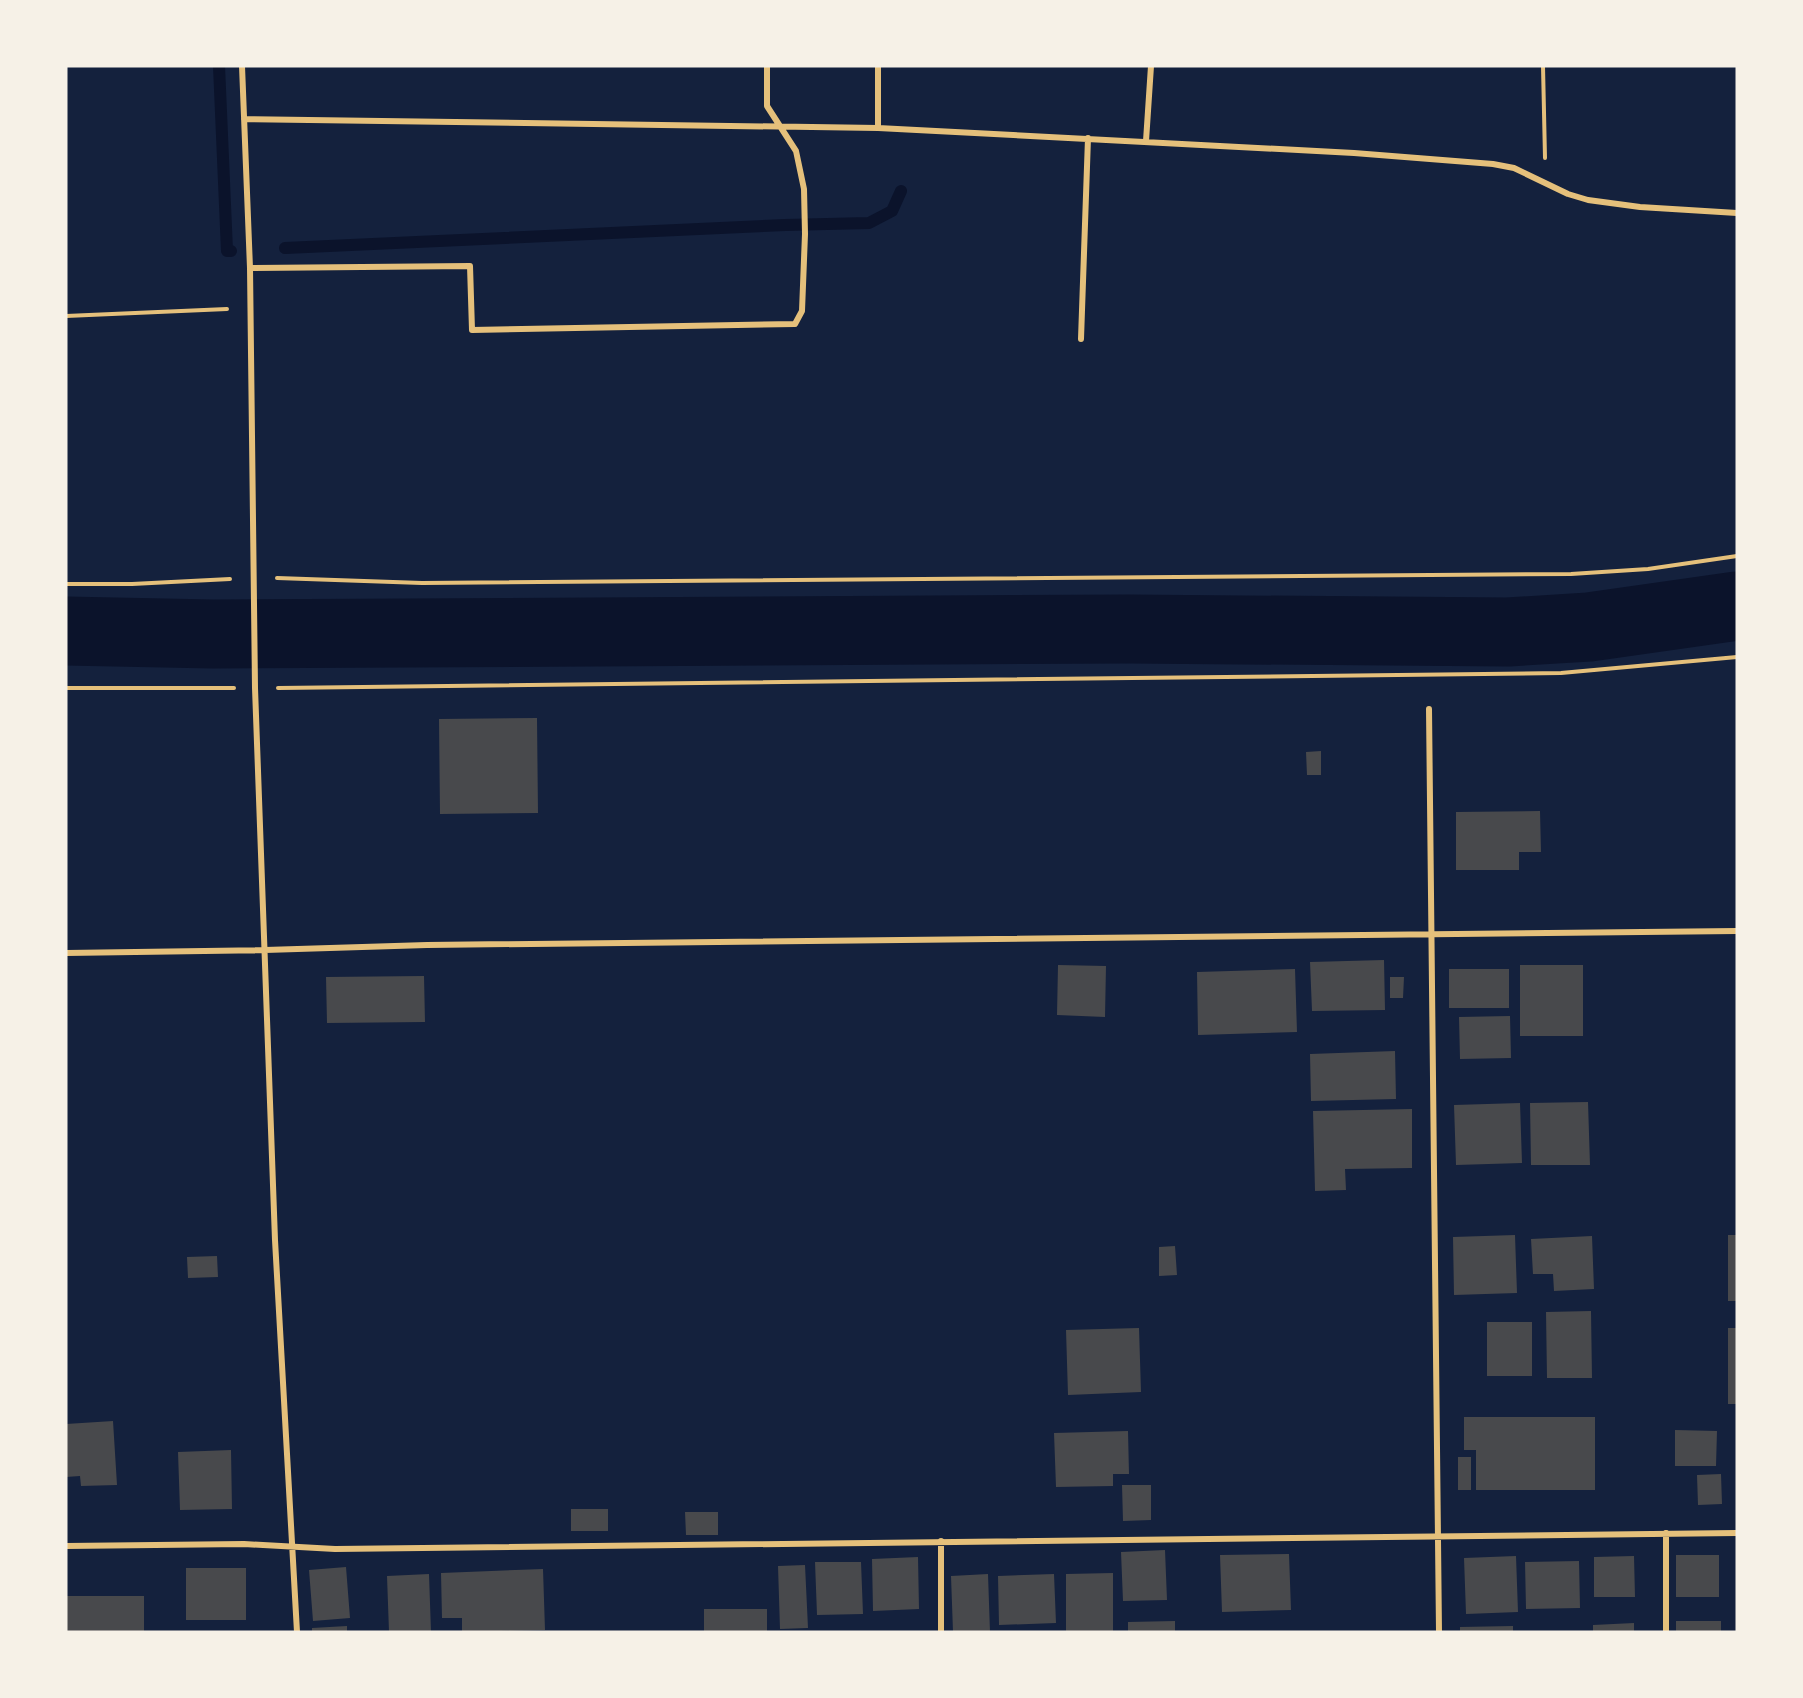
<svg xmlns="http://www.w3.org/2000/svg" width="1803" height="1698" font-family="'Roboto Serif',serif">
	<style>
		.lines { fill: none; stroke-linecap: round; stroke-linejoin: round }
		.stream { stroke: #0b132b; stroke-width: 12 }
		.river { stroke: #0b132b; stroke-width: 69 }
		.building { fill: #48494c }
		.path { stroke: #e5c07b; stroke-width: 4 }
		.minor { stroke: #e5c07b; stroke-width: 6 }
	</style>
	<rect width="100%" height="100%" fill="#14213d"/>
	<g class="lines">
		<path class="stream" d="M219 66 227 251H231
			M285 248 785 225 869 223 892 211 901 191"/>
		<path class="river" d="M66 631 213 634 1129 629 1508 632 1589 627 1737 606"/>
	</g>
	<path class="building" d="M537 718 538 813 440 814 439 719Z
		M1321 751V775H1307L1306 752Z
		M1540 811 1541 852H1519V870H1456V812Z
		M1384 960 1385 1010 1312 1011 1310 962Z
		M1058 965 1106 966 1105 1017 1057 1015Z
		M1520 965H1583V1036H1520Z
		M1295 969 1297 1032 1198 1035 1197 972Z
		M1449 969H1509V1008H1449Z
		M424 976 425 1022 327 1023 326 977Z
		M1390 977H1404L1403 998H1390Z
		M1510 1016 1511 1058 1460 1059 1459 1017Z
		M1395 1051 1396 1099 1311 1101 1310 1054Z
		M1588 1102 1590 1165H1531L1530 1103Z
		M1520 1103 1522 1163 1456 1165 1454 1105Z
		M1412 1109V1168L1345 1169 1346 1190 1315 1191 1313 1111Z
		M1515 1235 1517 1293 1454 1295 1453 1237Z
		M1728 1235H1737V1301H1728Z
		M1592 1236 1594 1289 1554 1291 1553 1274H1533L1531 1239Z
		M1175 1246 1177 1275 1159 1276V1247Z
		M217 1256 218 1277 188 1278 187 1257Z
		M1591 1311 1592 1378H1547L1546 1312Z
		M1487 1322H1532V1376H1487Z
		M1139 1328 1141 1392 1068 1395 1066 1330Z
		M1728 1328H1737V1404H1728Z
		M1464 1417H1595V1490H1476V1450H1464Z
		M113 1421 117 1485 81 1486 80 1476 66 1477V1424Z
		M1675 1430 1717 1431 1716 1466H1675Z
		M1128 1431 1129 1474H1113V1486L1056 1487 1054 1433Z
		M231 1450 232 1509 180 1510 178 1452Z
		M1458 1457H1471V1490H1458Z
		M1721 1474 1722 1504 1698 1505 1697 1475Z
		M1122 1485H1151V1520L1123 1521Z
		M571 1509H608V1531H571Z
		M685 1512H718V1535H686Z
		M1165 1550 1167 1600 1123 1601 1121 1552Z
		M1289 1554 1291 1610 1222 1612 1220 1555Z
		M1676 1555H1719V1597H1676Z
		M1516 1556 1518 1612 1466 1614 1464 1558Z
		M1634 1556 1635 1597H1594V1557Z
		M918 1557 919 1609 873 1611 872 1559Z
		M1579 1561 1580 1608 1526 1609 1525 1562Z
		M815 1562H861L863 1614 817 1615Z
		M805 1565 808 1628 780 1629 778 1566Z
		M346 1567 350 1618 313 1621 309 1570Z
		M186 1568H246V1620H186Z
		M543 1569 545 1630 462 1632V1618H442L441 1573Z
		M1113 1573V1632H1066V1574Z
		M429 1574 431 1632H389L387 1576Z
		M988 1574 990 1632H953L951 1576Z
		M1054 1574 1056 1623 999 1625 998 1576Z
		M66 1596H144V1632H66Z
		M704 1609H767V1632H704Z
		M1175 1621V1632H1128V1622Z
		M1676 1621H1721V1632H1676Z
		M1634 1623V1632H1593V1625Z
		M347 1626V1632H312V1628Z
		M1513 1626V1632H1460V1627Z"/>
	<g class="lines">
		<path class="path" d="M1543 66 1545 158
			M66 316 227 309
			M277 578 422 583 1571 574 1648 569 1737 556
			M66 584H132L230 579
			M66 688H234
			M278 688 1561 673 1737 657"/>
		<path class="minor" d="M242 66 250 268 255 688 275 1240 297 1632
			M878 66V128
			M244 119 878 128 1354 153 1493 164 1514 168 1568 194 1588 200 1640 207 1737 213
			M1146 141 1151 66
			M250 268 470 266 472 330 795 324 802 311 805 234 804 189 796 151 767 106V66
			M1081 339 1088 138
			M1429 709 1439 1632
			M66 953 265 950 427 945 1737 931
			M1666 1533V1632
			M66 1546 244 1544 335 1549 1737 1533
			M941 1632V1541"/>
	</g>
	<rect width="1803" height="1698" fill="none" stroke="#f6f1e7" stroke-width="135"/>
</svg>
